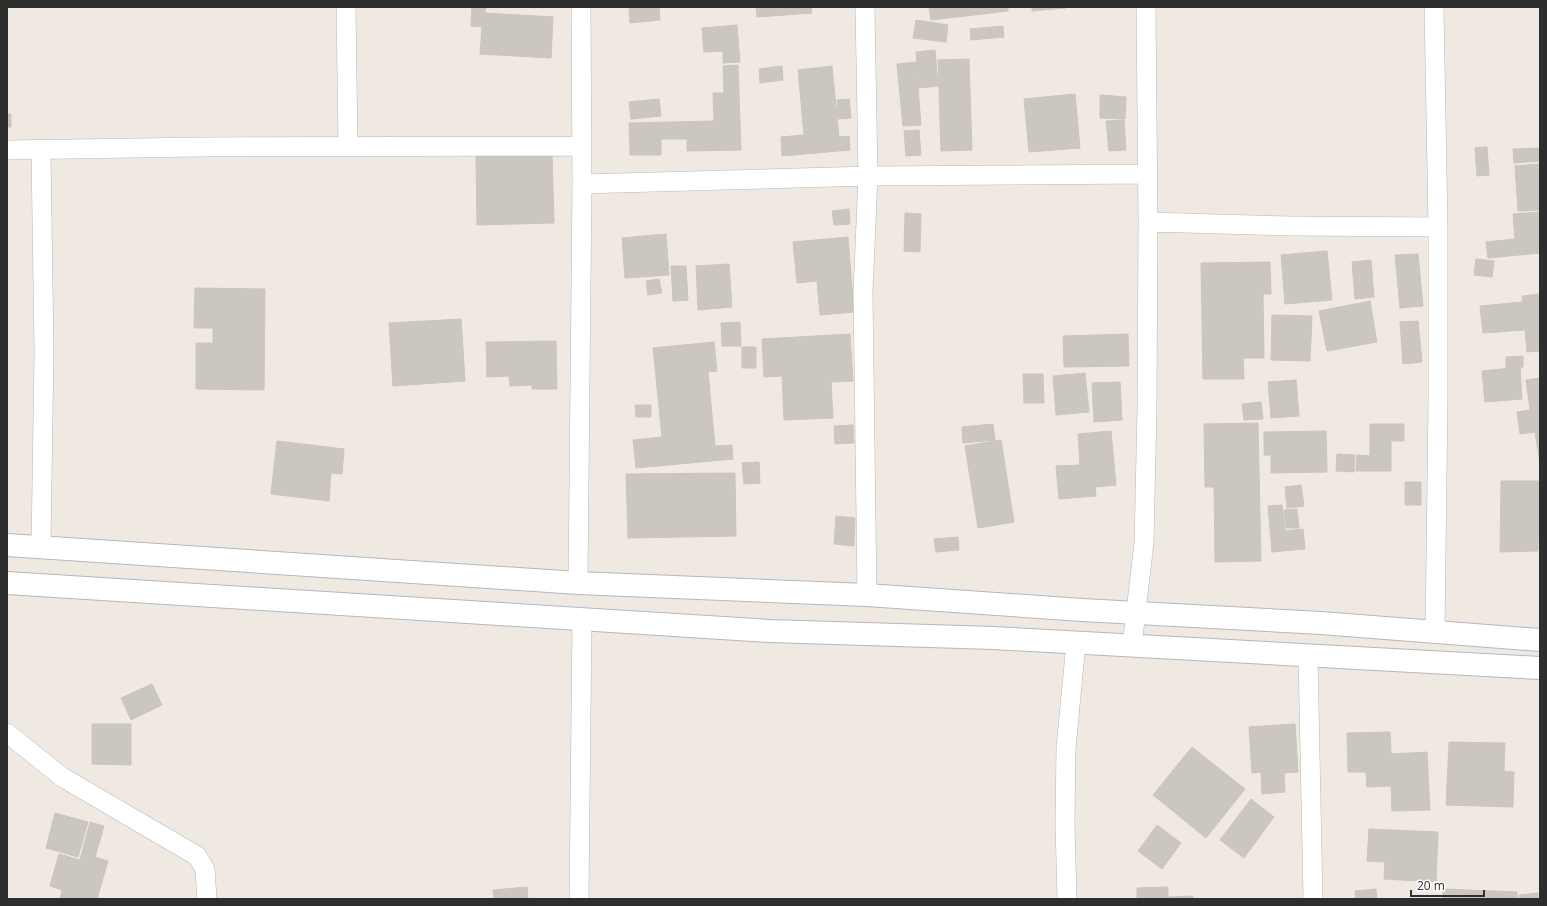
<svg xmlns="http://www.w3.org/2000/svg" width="1547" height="906" font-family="'Open Sans',sans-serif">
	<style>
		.building { fill: #cbc7bf; stroke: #cbc5ba }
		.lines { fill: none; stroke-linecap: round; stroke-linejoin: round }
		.street-casing { stroke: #b4b7c1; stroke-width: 20 }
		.secondary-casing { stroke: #b4b7c1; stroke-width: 24 }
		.street { stroke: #fff; stroke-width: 19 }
		.secondary { stroke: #fff; stroke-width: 22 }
	</style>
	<rect width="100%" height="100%" fill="#efe9e1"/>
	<path class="building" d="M472 7H486L485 13 553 17 551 58 480 54 482 27 471 26Z
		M629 7H659L660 20 630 23Z
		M756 7H811L812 13 757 17Z
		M929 7H1008V11L931 20Z
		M1032 7H1066V8L1032 11Z
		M916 20 948 25 946 42 913 38Z
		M737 25 740 62 723 63V51L704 52 702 28Z
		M1003 26 1004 37 971 40 970 29Z
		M935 50 938 86 919 88 916 52Z
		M969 59 972 150 941 151 938 60Z
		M916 62 921 125 903 126 897 64Z
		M738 65 741 150 687 151V139H661V155H630L629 123 714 121 713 93H724L723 66Z
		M782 66 783 80 760 83 759 69Z
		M832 66 839 137 849 136 850 150 782 156 781 137 804 135 798 70Z
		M1075 94 1080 148 1029 152 1024 99Z
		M1100 95 1126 97 1125 119 1100 118Z
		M659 99 661 116 631 119 629 102Z
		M849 99 851 118 838 119 837 100Z
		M7 114H11V127H7Z
		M1124 120 1126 150 1109 151 1106 121Z
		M919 130 921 155 906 156 904 131Z
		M1487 147 1489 175 1477 176 1475 148Z
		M1540 148V161L1514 163 1513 149Z
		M552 153 554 223 477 225 476 155Z
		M1540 164V210L1518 211 1515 166Z
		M849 209 850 224 834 225 832 211Z
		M1540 212V253L1488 258 1486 242 1515 239 1513 214Z
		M905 213 921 214 920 252 904 251Z
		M666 234 669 275 625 278 622 238Z
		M848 237 854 312 820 315 817 281 797 283 793 242Z
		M1327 251 1332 300 1285 304 1281 255Z
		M1418 254 1423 306 1400 308 1395 255Z
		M1476 259 1494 261 1492 277 1474 275Z
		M1371 260 1374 297 1355 299 1352 262Z
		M1270 262 1271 294H1263L1264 358H1243L1244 379H1203L1201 263Z
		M729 264 732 307 698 310 696 266Z
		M671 266H686L688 300 673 301Z
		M659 279 662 293 648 295 646 281Z
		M195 288 265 289 264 390 196 389V343H213V328H194Z
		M1540 294V351L1527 352 1522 296Z
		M1370 301 1377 342 1327 351 1319 311Z
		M1522 302 1524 330 1483 333 1480 306Z
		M1272 315 1312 316 1310 361 1271 360Z
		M461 319 465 381 393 386 389 323Z
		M1418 321 1422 362 1403 364 1400 322Z
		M740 322 741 346H722L721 323Z
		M850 334 853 381 831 382 833 418 784 420 782 376 764 377 762 339Z
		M1128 334 1129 366 1064 367 1063 336Z
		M556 341 557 389H532V385L510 386 509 376 487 377 486 342Z
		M714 342 717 371 708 372 715 446 732 445 733 459 636 468 633 440 662 437 653 348Z
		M742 347H756V368H742Z
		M1523 356V367L1506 368V357Z
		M1520 367 1522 399 1485 402 1482 371Z
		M1085 373 1089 412 1056 415 1053 376Z
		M1023 374H1043L1044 403H1024Z
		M1540 378V463L1535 432 1520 434 1517 412 1530 410 1526 380Z
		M1296 380 1299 416 1271 418 1268 382Z
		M1120 382 1122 420 1094 422 1092 383Z
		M1261 402 1263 419 1244 420 1242 404Z
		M635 405H651V417H636Z
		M1258 423 1261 561 1215 562 1214 487H1205L1204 424Z
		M993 424 995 440 963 443 962 427Z
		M1370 424H1404V441H1391V471H1356L1357 455 1370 456Z
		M853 425 854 443 835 444 834 426Z
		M1111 431 1116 485 1095 487 1096 496 1059 499 1056 466 1080 465 1078 434Z
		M1326 431 1327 472 1271 473V455H1264V432Z
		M1001 440 1014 522 978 528 965 446Z
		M277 441 344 449 342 474 331 473 329 501 271 494Z
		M1337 454 1355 455 1354 472 1336 471Z
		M759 462 760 483 744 484 742 463Z
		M735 473 736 536 628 538 626 474Z
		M1501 481H1540V542H1538V551L1500 552Z
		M1405 482H1421V505H1405Z
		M1301 485 1304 506 1287 508 1285 487Z
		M1282 505 1285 531 1303 529 1305 549 1272 552 1268 506Z
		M1297 509 1299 528H1286L1284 510Z
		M836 516 855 518 854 546 834 544Z
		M958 537 959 550 936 552 934 539Z
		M152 684 162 705 131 720 121 698Z
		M92 724H131V765L92 764Z
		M1295 724 1298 772 1284 773 1285 792 1262 794 1261 772 1252 773 1249 727Z
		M1390 732 1391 754 1427 752 1430 810 1392 811 1391 786 1367 787 1366 772H1348L1347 733Z
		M1449 742 1505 743 1504 771 1514 772 1513 807 1446 805Z
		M1192 747 1245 789 1206 838 1153 795Z
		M1251 799 1274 817 1244 858 1220 840Z
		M55 813 88 822 78 857 46 848Z
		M90 822 104 826 95 857 108 861 97 899H60L62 890 50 886 59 854 80 860Z
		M1157 825 1181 843 1162 869 1138 851Z
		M1369 829 1438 832 1436 882 1384 879 1385 862 1367 861Z
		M527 887 528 899H494L493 890Z
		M1168 887V897L1193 896V899H1137V888Z
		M1376 889 1377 899H1356L1355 891Z
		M1443 889 1517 892V899H1443Z
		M1538 893V899H1519V895Z"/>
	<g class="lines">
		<defs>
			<path id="street" d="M346 7 348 146
				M865 7 868 176 863 292 867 595
				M1434 7 1438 227V400L1435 633
				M7 150 200 147 581 146
				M582 184 868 176 1147 174
				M1148 222 1291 226 1438 227
				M41 547 44 352 41 150
				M578 583 582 184 581 7
				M1132 646 1144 543 1147 409 1148 222 1146 7
				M1308 655 1313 899
				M7 733 62 777 197 856 205 869 207 899
				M579 899 582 620
				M1067 899 1065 823 1066 748 1076 643"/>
			<path id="secondary" d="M7 545 578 583 867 595 1082 610 1321 623 1540 640
				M7 583 770 631 993 638 1540 668"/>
		</defs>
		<use href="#street" class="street-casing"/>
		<use href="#secondary" class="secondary-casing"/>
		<use href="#street" class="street"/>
		<use href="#secondary" class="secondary"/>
	</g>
	<rect width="1547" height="906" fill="none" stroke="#2e2e2e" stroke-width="16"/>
	<path d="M1411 890v6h73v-6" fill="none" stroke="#2e2e2e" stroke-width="2"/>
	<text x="1417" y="890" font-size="12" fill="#2e2e2e" stroke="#ffffff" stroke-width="3" paint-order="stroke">20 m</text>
</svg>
